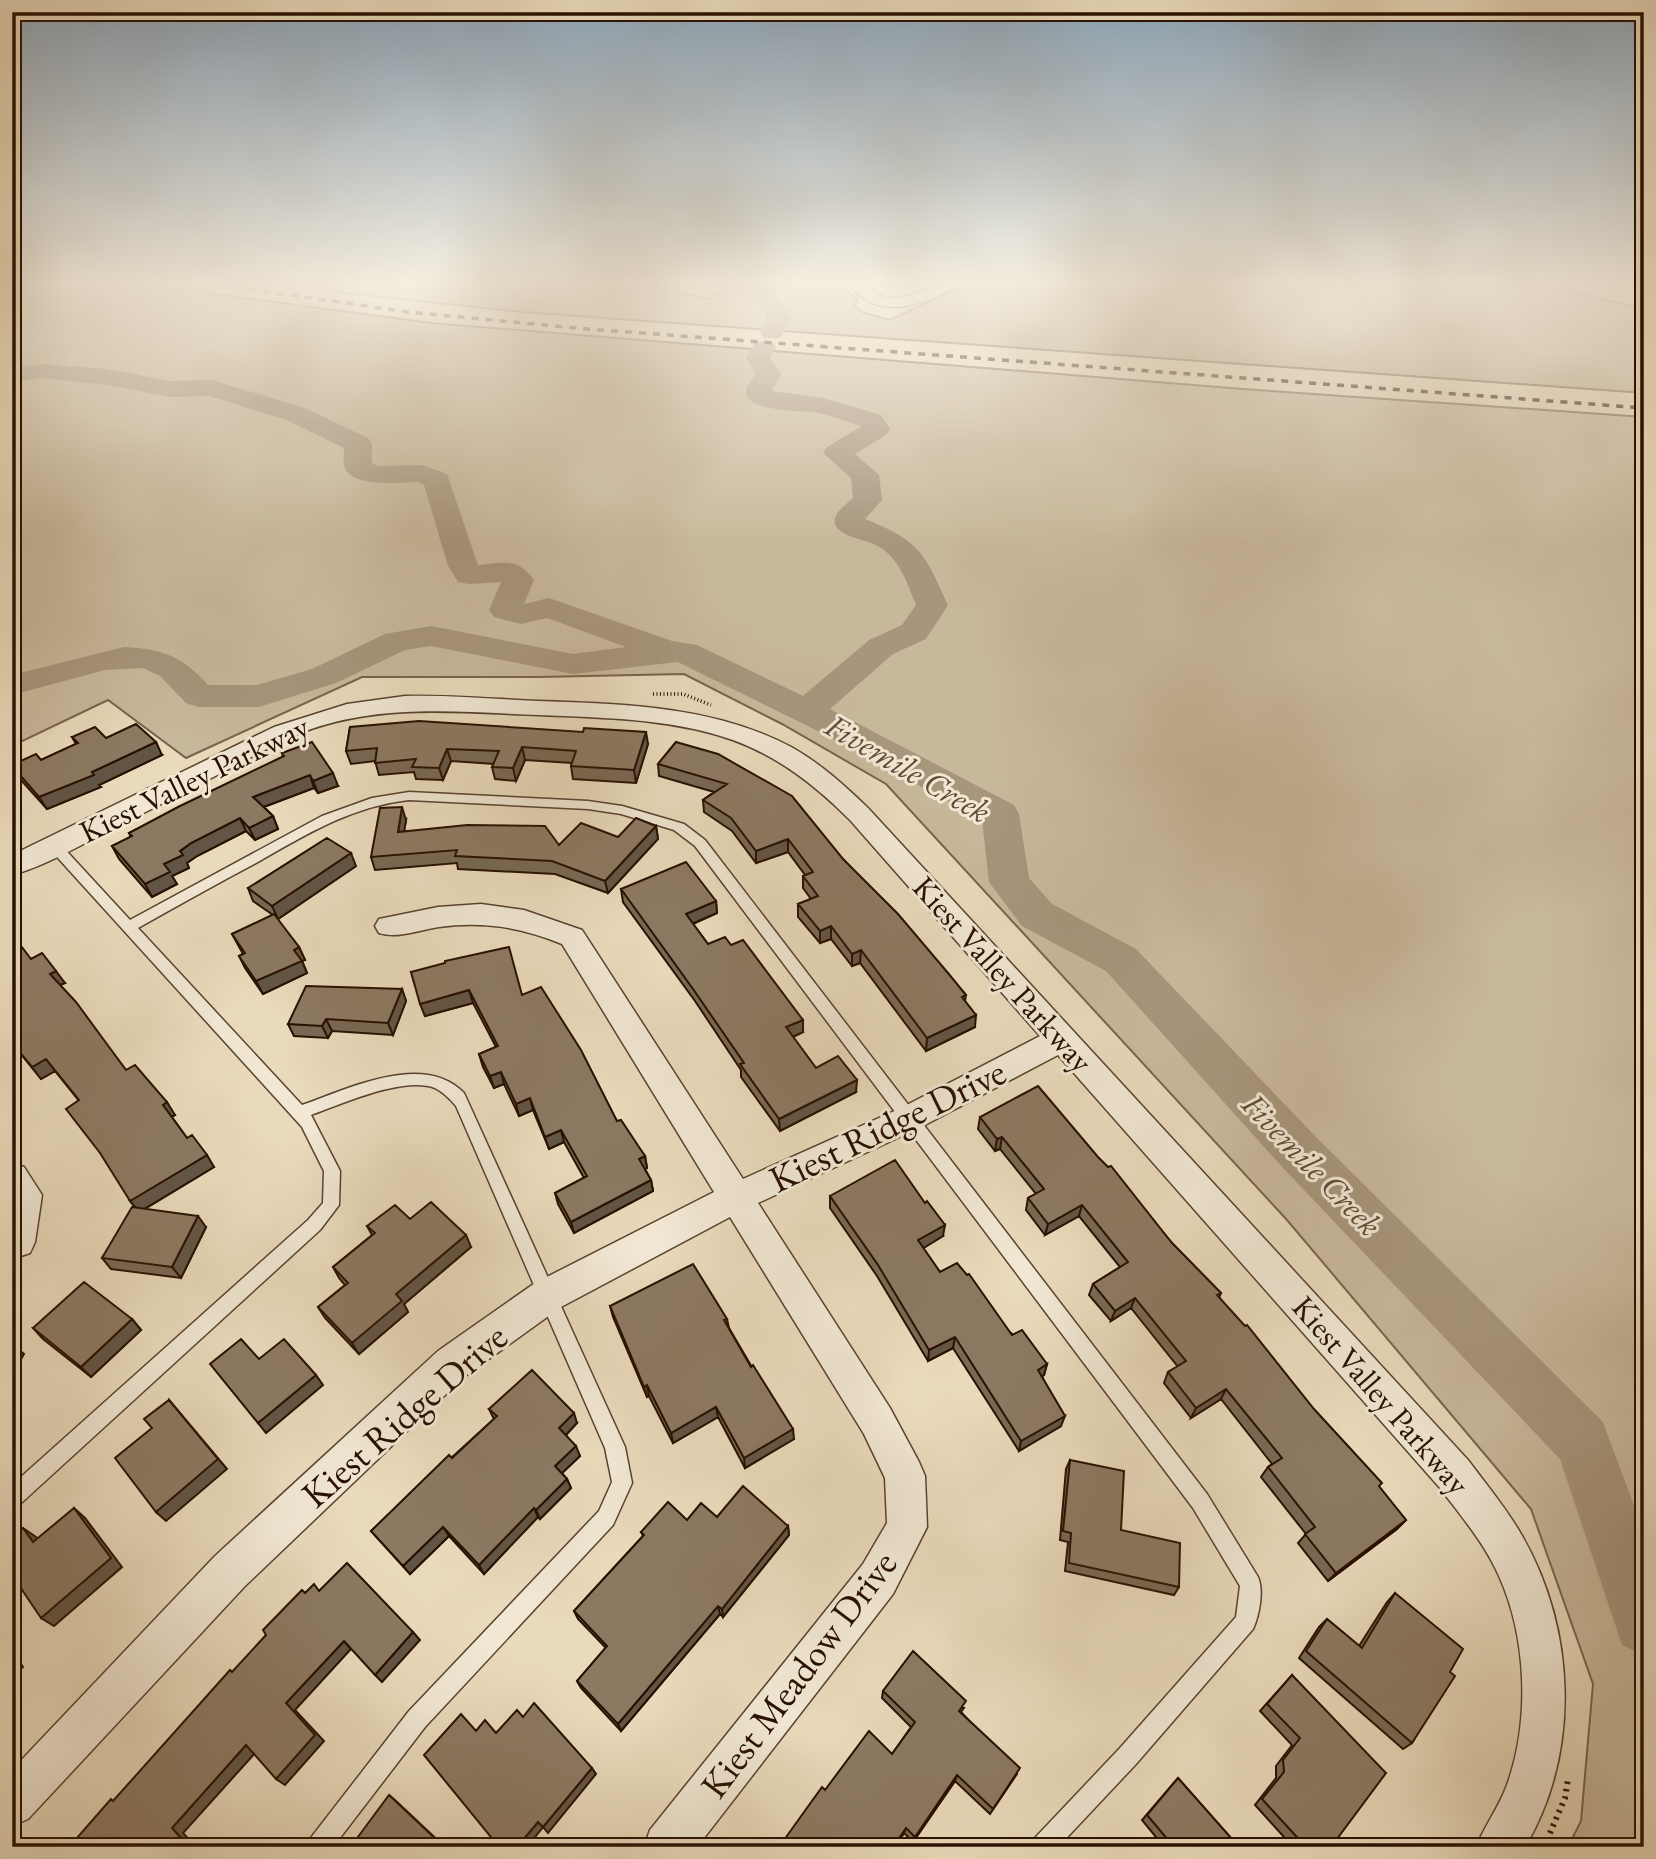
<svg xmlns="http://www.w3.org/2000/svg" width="1656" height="1859" font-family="'EB Garamond',serif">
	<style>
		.green { fill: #c8b89b; stroke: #78644e; stroke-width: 2 }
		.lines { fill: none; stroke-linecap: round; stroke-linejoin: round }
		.river { fill: #a7957c; fill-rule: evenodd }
		.lane-casing { stroke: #584230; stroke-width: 3 }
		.street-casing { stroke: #584230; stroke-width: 3 }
		.path-far1 { stroke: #281001; stroke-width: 3.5; stroke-dasharray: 1 2.5; stroke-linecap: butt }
		.path { stroke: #281001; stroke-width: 6; stroke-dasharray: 2.5 5; stroke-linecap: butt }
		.lane { fill: #f1e7d3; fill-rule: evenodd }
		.street { fill: #f1e7d3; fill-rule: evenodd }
		.rail { stroke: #281001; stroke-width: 3.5; stroke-dasharray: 7 7; stroke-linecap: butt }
		.wall { fill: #786854; stroke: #281001; stroke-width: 2 }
		.shaded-wall { fill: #625545; stroke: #281001; stroke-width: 2 }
		.building { fill: #8c7962; stroke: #281001; stroke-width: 2 }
		.labels { text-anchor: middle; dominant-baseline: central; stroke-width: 6; stroke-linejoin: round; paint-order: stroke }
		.street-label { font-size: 32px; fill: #281001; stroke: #f1e7d3 }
		.water-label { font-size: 33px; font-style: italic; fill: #614c38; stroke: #f1e7d3 }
		.near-street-label { font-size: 38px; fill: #281001; stroke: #f1e7d3 }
	</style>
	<rect width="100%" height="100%" fill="#e9dabb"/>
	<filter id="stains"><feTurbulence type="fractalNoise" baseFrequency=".00286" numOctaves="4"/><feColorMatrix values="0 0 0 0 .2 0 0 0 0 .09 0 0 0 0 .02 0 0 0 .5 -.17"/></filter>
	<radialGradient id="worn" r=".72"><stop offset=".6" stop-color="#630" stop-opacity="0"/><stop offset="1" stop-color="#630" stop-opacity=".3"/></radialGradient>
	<path class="green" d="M12 283H133L431 323 1243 389 1644 417V1847H1568L1581 1821 1593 1684 1531 1509 1287 1220 886 784 782 724 684 674 539 677H362L186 758 108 700 12 746Z
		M281 283H640L706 299 724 293 721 283H838L858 300 853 305 864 313 890 320 969 283H1539L1644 309V393L521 312 343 293Z"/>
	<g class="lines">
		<path class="river" d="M750 283H772L791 319 780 338H764L760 333 767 319Z
			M764 341 773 343 776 348 770 358 781 374 772 391 823 398 881 415 890 429 886 435 855 454 879 475 882 500 865 519C920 541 924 552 948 605L926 639 893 654 830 709 1014 805 1019 814 1029 878 1052 904 1136 949 1318 1139 1603 1422 1644 1533V1655L1622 1645 1560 1459 1284 1169 1106 971 1022 926 989 882 982 820 830 737 678 662 573 674 431 646 405 650 336 683 259 707H198L186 703 160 676 143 668 105 670 12 695V675L124 647C163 649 182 656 208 685H257L312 669 385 634 431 626 573 654 626 647 547 618 521 624 494 617 489 610 501 582 469 584 458 582 448 566 424 485 418 482C400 482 349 489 344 465 343 460 344 453 344 448L287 420 209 396 171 397 107 385 43 378 12 382V367L43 364 107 369 171 381 211 380 305 408 368 438 372 444V463L378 466 422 465 447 474 478 565C503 563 518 557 534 580L524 604 549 598 672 641 697 645 803 696 869 640 902 625 916 605C907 583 900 559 878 546 868 540 839 537 835 524 832 513 847 504 853 498L851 478 823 453 827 447 862 426C848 422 833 416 819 413 802 410 759 412 748 398 742 389 751 381 756 374L746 358 755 343Z"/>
		<defs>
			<path id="lane" d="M409 792 588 801 622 806 684 824 705 840 1207 1494 1258 1577C1264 1591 1259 1616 1253 1629L1136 1764 1058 1847H1030L1034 1839 1120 1748 1236 1617 1240 1586 1193 1508 695 846 674 830 621 814 588 809 409 800C352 806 305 835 256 863 216 884 177 906 138 928L302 1105C348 1089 424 1051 464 1093L625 1447 632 1483 613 1525 425 1727 333 1847H306L310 1839 409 1711 599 1511 612 1482 605 1448 456 1106C450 1099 443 1092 435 1088 403 1076 342 1104 311 1115L340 1171 339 1205 320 1230 19 1505 12 1508V1485L308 1220 323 1203 324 1171 302 1127 48 847 55 842 60 844 130 920 322 816 372 798Z"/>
			<path id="street" d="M848 283H863C899 319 921 280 960 283 954 289 945 292 937 296 904 311 871 314 848 283Z
				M405 696C449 695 494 699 538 701 624 704 716 706 793 748 821 764 845 786 868 808L1468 1460C1486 1484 1506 1508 1521 1534 1576 1629 1581 1752 1525 1847H1476C1485 1825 1499 1807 1507 1785 1530 1721 1527 1638 1499 1576 1485 1544 1461 1516 1440 1488L1058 1055 921 1127 758 1203 890 1408 919 1462 925 1476 927 1527 893 1594 697 1847H644L650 1830 863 1564 887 1523 885 1478 864 1434 730 1217 561 1307 464 1377 245 1586 28 1819 12 1826V1770L215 1556 438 1351 535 1283 714 1192 562 944C521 927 483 921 439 927 419 930 398 939 379 933L375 926 379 919 438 907 481 904 524 910 582 930 743 1179 899 1109 1040 1036 850 820C815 785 779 757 733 740 671 718 603 718 539 715 457 712 380 703 303 732 276 743 252 757 227 770 184 792 142 814 99 836 71 850 42 867 12 875V855L274 727 347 704Z
				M12 1163 24 1167 42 1195 35 1242 30 1253 18 1257 12 1255Z"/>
		</defs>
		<use href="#lane" class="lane-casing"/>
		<use href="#street" class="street-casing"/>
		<path class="path-far1" d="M653 694H683L711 705"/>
		<path class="path" d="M1544 1847 1565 1798 1568 1779"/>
		<use href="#lane" class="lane"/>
		<use href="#street" class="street"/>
		<path class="rail" d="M208 283 408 312 575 328 1644 408"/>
	</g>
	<path class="wall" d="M350 727 648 744 636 783 573 779 571 766 572 763 525 760 516 781 495 779 492 767 494 764 451 761 443 780 416 779 414 772 379 775 375 761 351 764 346 751Z
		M72 737 106 738 162 755 99 785 101 787 47 809 19 778 12 767 41 760 76 744Z
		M676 742 843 859 966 995 965 1001 975 1027 926 1051 860 963 852 966 831 939 820 943 798 917V904L811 899 803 888V876L805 875 788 852 756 863 732 831 704 812 703 800 714 792 659 776 658 764Z
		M282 753 338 786 318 793 314 788 264 807 273 816 278 829 255 840 246 831 197 856 187 863 189 868 172 876 177 884 152 897 119 859 112 846 131 837 129 833 283 757Z
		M406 820 404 831 559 845 618 837 656 826 658 839 608 893 555 874 458 869 457 863 375 870 371 857Z
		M356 866 278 919 275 917 299 947 305 960 302 961 307 973 263 994 245 968 239 956 243 954 232 934 273 915 253 901 248 888Z
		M621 889 716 901 717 913 693 924 708 944 803 1032 793 1037 816 1068 856 1092 780 1131 741 1077V1070L695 1001 623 902Z
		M31 959 65 983 60 985 126 1070 175 1115 172 1117 187 1138 214 1167 145 1209 206 1227 181 1278 111 1269 102 1258 136 1208 130 1201 79 1101 55 1071 41 1079 12 1043Z
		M411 972 522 995 617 1121 645 1156 647 1168 645 1169 651 1180 653 1191 574 1233 558 1204 555 1193 584 1178 564 1142 549 1149 533 1110 519 1116 504 1084 494 1088 483 1067 479 1054 496 1047 473 1003 425 1016Z
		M402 989 406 1001 393 1035 332 1031 328 1038 294 1036 288 1024Z
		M980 1117 1098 1157 1172 1243 1221 1293 1219 1298 1406 1520 1397 1529 1328 1581 1298 1543 1306 1534 1261 1477 1268 1467 1272 1464 1221 1399 1191 1418 1164 1383 1168 1372 1178 1367 1131 1308 1111 1321 1089 1295 1093 1284 1120 1267 1079 1216 1045 1235 1026 1210 1028 1198 1036 1194 1000 1149 995 1151 978 1129Z
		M830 1196 943 1236 923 1248 940 1272 1047 1364 1044 1375 1042 1376 1061 1426 1019 1451 953 1348 928 1361 877 1276 830 1208Z
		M410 1219 471 1247 404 1304 408 1312 359 1354 325 1318 318 1307 345 1285 339 1278 333 1267 372 1235 367 1226Z
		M610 1306 727 1319 729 1328 794 1439 745 1468 718 1417 673 1443 649 1396 647 1397 613 1317Z
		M132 1319 141 1330 91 1377 43 1339 33 1328Z
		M489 1409 577 1423 566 1435 580 1456 562 1473 567 1479 571 1488 540 1519 538 1517 484 1574 449 1536 410 1574 371 1531 494 1419Z
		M1070 1460 1121 1530 1179 1587 1174 1595 1065 1571 1068 1542 1060 1540 1066 1469Z
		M717 1517 788 1526 789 1535 723 1617 720 1614 621 1731 581 1688 577 1681 606 1648 578 1619 574 1611 643 1536 641 1532 687 1520Z
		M1395 1593 1450 1672 1412 1743 1403 1749 1299 1658 1319 1627 1327 1619 1359 1646 1387 1602Z
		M1292 1675 1331 1847H1293L1255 1805 1276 1778V1766L1292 1745 1260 1711Z
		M883 1691 964 1708 961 1712 1017 1774 990 1814 955 1781 913 1842 904 1833 895 1847H779L825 1790 892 1754 911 1727 882 1698Z
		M1178 1778 1239 1847H1164L1142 1820Z"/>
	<path class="shaded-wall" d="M646 732 648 744 636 783 634 770Z
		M156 742 162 755 99 785 101 787 47 809 39 797Z
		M522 747 525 760 516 781 513 768Z
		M447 749 451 761 443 780 439 768Z
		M333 773 338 786 318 793 313 781Z
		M310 775 314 788 258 809 253 797Z
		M402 807 406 820 402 845 398 832Z
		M273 816 278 829 255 840 249 828Z
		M240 818 246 831 197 856 187 863 189 868 172 876 177 884 152 897 145 884 164 864 191 843Z
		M656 826 658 839 608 893 605 881Z
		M788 839V852L756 863V851Z
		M351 853 356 866 278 919 272 906Z
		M716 901 717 913 687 926 686 914Z
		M831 926V939L820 943V931Z
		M299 947 305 960 302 961 307 973 263 994 256 981 294 950Z
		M861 950 860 963 852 966V954Z
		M56 971 65 983 58 986 50 974Z
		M402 989 406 1001 393 1035 388 1023Z
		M469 990 473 1003 425 1016 420 1004Z
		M976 1015 975 1027 926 1051 927 1038Z
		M326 1019 332 1031 328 1038 322 1026Z
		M803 1020V1032L786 1040V1027Z
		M46 1059 55 1071 41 1079 32 1067Z
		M501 1072 504 1084 494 1088 490 1076Z
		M857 1080 856 1092 780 1131 779 1119Z
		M530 1098 533 1110 519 1116 516 1104Z
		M167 1102 175 1115 171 1117 163 1105Z
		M561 1130 564 1142 549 1149 545 1137Z
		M1002 1137 1000 1149 995 1151 997 1139Z
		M207 1155 214 1167 139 1212 130 1201Z
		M645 1156 647 1168 641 1171 639 1159Z
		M651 1180 653 1191 574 1233 571 1222Z
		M1082 1205 1079 1216 1045 1235 1048 1224Z
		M198 1216 206 1227 181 1278 172 1267Z
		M945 1225 943 1236 917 1252 918 1240Z
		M466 1235 471 1247 404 1304 408 1312 359 1354 352 1343 396 1294Z
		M1135 1298 1131 1308 1111 1321 1115 1311Z
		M132 1319 141 1330 91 1377 81 1367Z
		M955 1337 953 1348 928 1361 929 1350Z
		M12 1344 24 1354 12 1375Z
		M1047 1364 1044 1375 1035 1380 1038 1370Z
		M316 1375 323 1385 266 1433 258 1423Z
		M647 1385 649 1396 647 1397 644 1387Z
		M1226 1389 1221 1399 1191 1418 1196 1408Z
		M169 1400 227 1469 166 1521 156 1512Z
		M716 1407 718 1417 673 1443 671 1433Z
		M574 1413 577 1423 563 1438 559 1428Z
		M1065 1416 1061 1426 1019 1451 1021 1441Z
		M793 1429 794 1439 745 1468 744 1458Z
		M576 1446 580 1456 559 1476 555 1466Z
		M567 1479 571 1488 540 1519 536 1510Z
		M74 1508 85 1518 122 1567 54 1626 41 1618Z
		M534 1508 538 1517 484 1574 479 1565Z
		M1406 1520 1397 1529 1328 1581 1336 1573Z
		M788 1526 789 1535 723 1617 722 1609Z
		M443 1527 449 1536 410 1574 403 1566Z
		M23 1528 36 1537 45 1551 33 1542Z
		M718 1606 720 1614 621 1731 618 1724Z
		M413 1632 420 1640 382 1682 375 1675Z
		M344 1641 351 1649 295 1710 324 1741 285 1785 276 1779 286 1703Z
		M12 1650 23 1667 12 1676Z
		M246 1745 256 1752 183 1833 196 1847H189L172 1828Z
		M592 1768 596 1774 548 1833 543 1827Z
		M957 1775 955 1781 913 1842 915 1837Z
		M389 1795 396 1801 445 1847H444Z
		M538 1822 543 1827 527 1847H517Z
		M906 1828 904 1833 895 1847H893Z"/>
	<path class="building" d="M419 721 583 732 584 728 646 732 634 770 571 766 576 751 522 747 513 768 492 767 499 751 447 749 439 768 412 767 416 759 375 763 377 748 346 751 350 727Z
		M136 724 156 742 92 772 94 775 39 797 12 766V765L36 754 41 760 78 743 72 737 95 727 106 738Z
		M312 742 333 773 313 781 310 775 253 797 273 816 249 828 240 818 191 843 180 851 183 855 164 864 170 872 145 884 112 846 132 836 129 833 178 807 284 756 282 753Z
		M676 742 718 754 792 796 843 859 898 914 948 973 966 995 962 997 976 1015 927 1038 861 950 852 954 831 926 820 931 798 904 818 896 803 876 813 872 788 839 756 851 731 818 703 800 727 784 658 764Z
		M402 807 398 832 467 825 545 826 559 845 581 823 618 837 636 818 656 826 605 881 552 861 455 856 457 850 371 857 380 808Z
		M327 838 351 853 272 906 248 888Z
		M686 862 716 901 686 914 708 944 725 937 731 945 743 940 803 1020 786 1027 816 1068 838 1056 857 1080 779 1119 740 1064 744 1063 693 989 621 889Z
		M274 914 299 947 294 950 302 961 256 981 239 956 245 953 232 934Z
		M12 934 31 959 42 953 56 971 50 974 76 1002 126 1070 135 1065 167 1102 163 1105 187 1138 192 1135 207 1155 130 1201 100 1153 66 1109 79 1100 46 1059 32 1067 12 1043Z
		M509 947 522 995 541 987 581 1050 617 1121 621 1120 645 1156 639 1159 651 1180 571 1222 555 1193 587 1176 561 1130 545 1137 530 1098 516 1104 501 1072 490 1076 479 1054 498 1046 469 990 420 1004 411 972 445 963V961Z
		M306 986 402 989 388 1023 326 1019 322 1026 288 1024Z
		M1038 1086 1098 1157 1108 1167 1111 1166 1172 1243 1221 1293 1217 1295 1245 1326 1247 1325 1314 1409 1382 1483 1379 1486 1406 1520 1336 1573 1305 1534 1315 1527 1268 1467 1282 1458 1226 1389 1196 1408 1168 1372 1186 1361 1135 1298 1115 1311 1093 1284 1128 1262 1082 1205 1048 1224 1028 1198 1044 1189 1002 1137 997 1139 980 1117Z
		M895 1160 925 1203 927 1201 945 1225 918 1240 940 1272 957 1263 967 1275 969 1274 1012 1335 1022 1330 1047 1364 1038 1370 1065 1416 1021 1441 955 1337 929 1350 878 1265 830 1196Z
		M431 1202 466 1235 396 1294 402 1301 352 1343 318 1307 348 1283 333 1267 375 1233 367 1226 395 1205 410 1219Z
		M132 1207 198 1216 172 1267 102 1258Z
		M693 1264 727 1319 724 1320 751 1367 753 1365 793 1429 744 1458 716 1407 671 1433 647 1385 644 1387 610 1306Z
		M84 1282 132 1319 81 1367 33 1328Z
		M241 1339 259 1359 284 1339 316 1375 258 1423 210 1364Z
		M532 1370 574 1413 559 1428 576 1446 555 1466 567 1479 536 1510 534 1508 479 1565 443 1527 403 1566 371 1531 449 1455 452 1458 497 1416 489 1409Z
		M169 1400 218 1459 156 1512 115 1458 152 1428 144 1419Z
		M1070 1460 1124 1471 1121 1530 1180 1543 1179 1587 1069 1563 1071 1533 1063 1531Z
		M743 1486 788 1526 722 1609 718 1606 618 1724 577 1681 607 1646 574 1611 644 1535 641 1532 668 1502 687 1520 701 1503 717 1517Z
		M74 1508 111 1558 41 1618 12 1575V1537L23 1528 33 1542Z
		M347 1563 413 1632 375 1675 344 1641 286 1703 315 1735 276 1779 246 1745 172 1828 189 1847H69L111 1799 113 1801 230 1670 232 1672 266 1635 263 1630 302 1590 305 1593 314 1584 319 1591Z
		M1395 1593 1463 1649 1450 1672 1455 1676 1412 1743 1306 1651 1327 1619 1362 1648Z
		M913 1651 966 1701 959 1711 1020 1768 993 1809 957 1775 915 1837 906 1828 893 1847H779L822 1787 825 1790 869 1731 892 1754 915 1722 883 1691Z
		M1292 1675 1386 1773 1331 1847H1306L1262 1799 1284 1772 1283 1760 1300 1738 1267 1704Z
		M534 1703 592 1768 543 1827 538 1822 517 1847H499L424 1755 461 1714 476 1731 485 1720 496 1733 517 1710 523 1717Z
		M1178 1778 1239 1847H1174L1147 1815Z
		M389 1795 444 1847H353L352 1845Z"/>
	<linearGradient id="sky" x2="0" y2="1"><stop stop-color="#8ea8bd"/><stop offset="0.52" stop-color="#f5eee0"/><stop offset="1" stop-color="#f5eee0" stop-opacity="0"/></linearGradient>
	<rect width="1656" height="543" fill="url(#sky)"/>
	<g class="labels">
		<g class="street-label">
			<text transform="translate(194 779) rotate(-26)">Kiest Valley Parkway</text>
			<text transform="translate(1003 974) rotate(48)">Kiest Valley Parkway</text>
			<text transform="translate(1381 1395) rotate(49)">Kiest Valley Parkway</text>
		</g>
		<g class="water-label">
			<text transform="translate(908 768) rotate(30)">Fivemile Creek</text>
			<text transform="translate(1312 1164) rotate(46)">Fivemile Creek</text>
		</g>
		<g class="near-street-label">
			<text transform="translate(887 1125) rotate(-26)">Kiest Ridge Drive</text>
			<text transform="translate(404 1415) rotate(-41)">Kiest Ridge Drive</text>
			<text transform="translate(798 1674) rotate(-53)">Kiest Meadow Drive</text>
		</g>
	</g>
	<rect width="1656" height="1859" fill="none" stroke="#e9dabb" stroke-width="42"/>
	<rect x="14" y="14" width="1628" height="1831" fill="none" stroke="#281001" stroke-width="3.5"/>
	<rect x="21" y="21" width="1614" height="1817" fill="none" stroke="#281001" stroke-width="2"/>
	<rect width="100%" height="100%" filter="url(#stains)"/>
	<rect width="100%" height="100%" fill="url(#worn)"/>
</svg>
